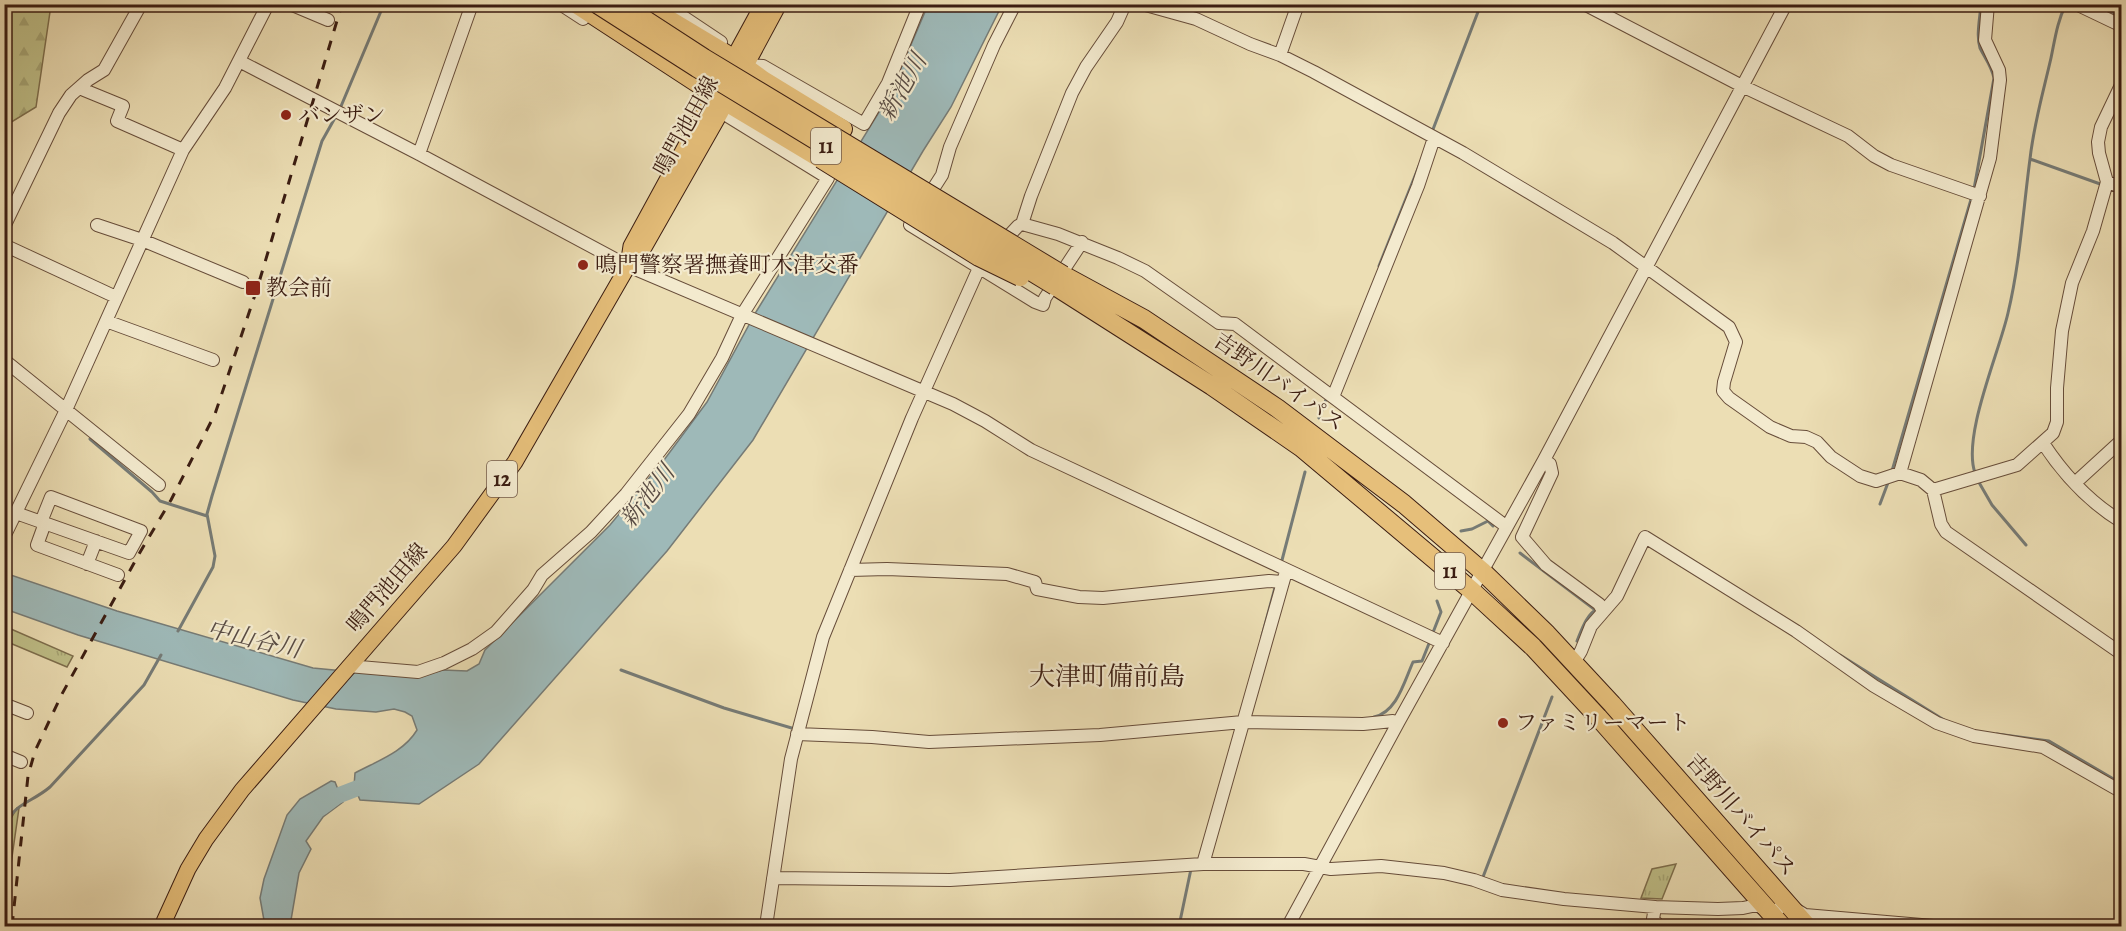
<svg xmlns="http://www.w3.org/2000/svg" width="2126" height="931" font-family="Alegreya,'Noto Serif JP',serif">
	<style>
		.grass { fill: url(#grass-tufts); stroke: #7d6e4d; stroke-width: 1.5 }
		.forest { fill: url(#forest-firs); stroke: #7d6e4d; stroke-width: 1.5 }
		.water { fill: #9eb9b8; stroke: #767b76; stroke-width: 1.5 }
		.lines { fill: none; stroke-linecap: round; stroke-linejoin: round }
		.stream { stroke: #767b76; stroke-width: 3 }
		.river { stroke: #9eb9b8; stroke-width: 16 }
		.minor-casing { stroke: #674d3a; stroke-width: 14 }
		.major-casing { stroke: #3b1d12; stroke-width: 17 }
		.highway-casing { stroke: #3b1d12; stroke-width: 20 }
		.minor { stroke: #f3eace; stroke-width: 12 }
		.major { stroke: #e6bf7a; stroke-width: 15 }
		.highway { stroke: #e6bf7a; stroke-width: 18 }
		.rail { stroke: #3b1d12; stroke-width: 3; stroke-dasharray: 10 10; stroke-linecap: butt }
		.highway-bridge-casing { stroke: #3b1d12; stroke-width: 20; stroke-linecap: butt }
		.highway-bridge { stroke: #e6bf7a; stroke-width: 18 }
		.poi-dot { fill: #8f2418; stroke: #f3eace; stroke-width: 2 }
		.labels { text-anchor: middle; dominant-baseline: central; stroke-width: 4.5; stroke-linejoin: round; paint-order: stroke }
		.shield { fill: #f3eace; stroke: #725a4a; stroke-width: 1.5 }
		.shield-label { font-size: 21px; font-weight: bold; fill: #3b1d12 }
		.poi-label { font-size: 22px; fill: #3b1d12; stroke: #f3eace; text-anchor: start }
		.street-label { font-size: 22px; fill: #3b1d12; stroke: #f3eace }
		.water-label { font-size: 24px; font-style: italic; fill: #594c44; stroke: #f3eace }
		.quarter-label { font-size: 26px; fill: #3b1d12; stroke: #f3eace }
	</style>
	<defs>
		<pattern id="grass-tufts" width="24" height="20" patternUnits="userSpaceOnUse" patternTransform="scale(1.5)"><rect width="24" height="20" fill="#bfbf88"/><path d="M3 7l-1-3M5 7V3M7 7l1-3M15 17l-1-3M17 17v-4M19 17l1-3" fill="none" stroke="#a5a474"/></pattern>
		<pattern id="forest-firs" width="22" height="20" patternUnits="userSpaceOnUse" patternTransform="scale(1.5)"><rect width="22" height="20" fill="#bfbf88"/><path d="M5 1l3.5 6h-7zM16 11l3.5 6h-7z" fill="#a5a474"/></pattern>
	</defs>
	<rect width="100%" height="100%" fill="#ecdeb4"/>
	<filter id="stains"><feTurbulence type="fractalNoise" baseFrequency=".00333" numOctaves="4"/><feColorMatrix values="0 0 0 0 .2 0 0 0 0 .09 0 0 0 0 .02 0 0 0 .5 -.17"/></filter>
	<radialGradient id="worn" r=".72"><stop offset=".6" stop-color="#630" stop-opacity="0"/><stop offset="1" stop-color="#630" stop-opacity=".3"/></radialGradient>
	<path class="grass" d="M4 628 11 629 73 656 67 667 5 641Z
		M17 808H19L7 892 4 891 5 829Z
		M1676 864 1662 899 1641 898 1652 869Z"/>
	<path class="forest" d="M5 4 51 5 36 107 5 126Z"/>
	<path class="water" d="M928 5H1002L951 107 923 151 753 440 667 551 479 764 419 804 360 800 354 786 355 773C377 761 404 752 417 730L412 716 405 712 394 709 376 712 336 709 293 700 78 635 5 609V573L117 611 313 668 386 675 420 676 443 670 467 671 479 664 485 650 610 525 664 460 707 402 756 312 889 96Z
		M331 781 335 782 343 802 323 817 306 841 311 849 299 873 290 926H265L260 898 264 879 287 815 300 799Z"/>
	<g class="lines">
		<path class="stream" d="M2093 4 2122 18
			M339 111 384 4
			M1432 132 1481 4
			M2030 159C2034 123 2043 93 2051 58 2055 39 2057 22 2066 4
			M1974 189 1994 78C1992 67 1985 58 1980 48 1976 36 1980 18 1981 4
			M1379 266 1419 166
			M1319 418 1327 397
			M90 439 152 492 160 501 207 516
			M1892 471 1972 196
			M1975 473C1962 436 1999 353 2008 313 2020 263 2023 211 2030 159L2103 185
			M1977 479 1992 505 2026 545
			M1880 504 1889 480
			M1461 531 1472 529 1488 521 1493 526
			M1520 553 1594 609
			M1281 564 1305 472
			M178 631 213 567 215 556 207 514 212 496 322 141 336 116
			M1432 635 1441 612 1437 601
			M1262 636 1276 584
			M1577 641C1582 629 1586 615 1598 608
			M1840 655 1944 720
			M621 670 724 708 795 729
			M1374 717C1397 712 1404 682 1413 662L1422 661 1430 641
			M1997 734 2049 741 2122 784
			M4 825C18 801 31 803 50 787L144 685 161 655
			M1483 877 1552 697
			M88 926 90 925
			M1179 926 1191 869"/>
		<path class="river" d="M322 807 337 796 376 781"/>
		<defs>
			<path id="minor" d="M290 4 328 20
				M560 4 583 19
				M664 4 721 42
				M1015 4 994 45 950 147 942 175 910 225 1035 302 1043 305 1045 298 1082 242
				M1142 4 1196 19 1250 44 1280 55 1314 72 1463 153 1613 243 1729 327 1736 342 1724 382 1723 391 1729 398 1770 427 1791 436 1806 437 1817 442 1831 457 1860 476 1876 481 1900 473 1921 480 1933 490 1941 524 1946 532 2122 654
				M1584 4 1742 86 1848 136 1874 156 1891 165 1980 196
				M2076 4 2122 26
				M1280 55 1298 4
				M239 61 419 154 628 266 953 404 985 421 1031 450 1443 643
				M745 65 763 66 864 124 888 83 920 4
				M81 86 84 90 123 106 117 121 183 150
				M419 154 472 4
				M2107 182 2122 187
				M1022 224 1058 234 1118 258 1145 271 1219 323 1235 324 1507 527
				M97 225 142 240 243 282
				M4 227 59 113 71 95 88 80 104 70 141 4
				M4 245 116 297
				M106 321 213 360
				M4 360 159 485
				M1333 397 1418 186 1434 138
				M2043 443C2064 475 2089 502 2122 522
				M1544 460 1550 464 1552 473 1522 537 1546 565 1599 604 1603 611
				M1900 473 1990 158 2000 80 1999 70 1985 40 1988 4
				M2075 483 2122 440
				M1933 490 2017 465 2053 433 2057 422V388L2062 331 2072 283 2093 231 2107 182 2099 153 2098 142 2101 127 2122 83
				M16 513 129 553 141 531 51 497 41 522
				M45 523 37 545 118 575
				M4 537 66 410 183 150 225 88 268 4
				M87 564 96 541
				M850 570 887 569 1007 574 1035 582 1037 589 1079 597 1103 598 1269 581 1282 582
				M1573 664 1581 651 1591 626 1617 596 1645 537 1796 631 1874 686 1937 723 1974 736 2043 747 2122 792
				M348 666 418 672 444 663 472 649 496 632 533 590 542 575 591 532 626 494 689 414 722 358 742 315 828 178 721 112
				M4 704 27 713
				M797 734 872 737 929 742 1100 735 1243 722 1363 724 1393 721 1398 723
				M4 755 21 762
				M1203 864 1285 575
				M773 878 950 880 1203 864H1304L1331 869 1381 866 1444 873 1474 880 1502 890 1564 899 1655 907 1718 909 1743 908 1757 905 1770 913 1787 904 1805 915 1933 926
				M1655 907 1653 919 1659 926
				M766 926 791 759 823 637 912 418 979 268 1018 226 1022 224 1031 196 1072 93 1086 67 1117 22 1125 4
				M1288 926 1398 723 1544 460 1786 4"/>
			<path id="major" d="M628 266 631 246 763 4
				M162 926 188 869 206 839 242 790 454 546 515 462 628 266 642 251 721 112 779 4"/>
			<path id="highway" d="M576 4 726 102 821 159
				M643 4 733 58 763 80 843 129
				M1063 275 1144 319 1277 408 1404 504 1482 571 1547 634 1612 704 1807 926
				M1055 286 1212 386 1302 448 1471 590 1533 647 1598 717 1782 926"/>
		</defs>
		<use href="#minor" class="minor-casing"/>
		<use href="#major" class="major-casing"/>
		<use href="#highway" class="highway-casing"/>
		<use href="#minor" class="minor"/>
		<use href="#major" class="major"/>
		<use href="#highway" class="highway"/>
		<path class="rail" d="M12 926 28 776 35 751 62 694 139 554 171 500 215 414 257 289 342 4"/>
		<defs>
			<path id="highway-bridge" d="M597 4 697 68 1055 286
				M621 4 704 58 1063 275
				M821 159 979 257 1020 277"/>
		</defs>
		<use href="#highway-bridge" class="highway-bridge-casing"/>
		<use href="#highway-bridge" class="highway-bridge"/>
	</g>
	<g class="poi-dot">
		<circle cx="286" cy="115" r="6"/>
		<circle cx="583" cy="265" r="6"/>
		<rect x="245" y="280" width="16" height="16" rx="3"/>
		<circle cx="1503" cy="723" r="6"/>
	</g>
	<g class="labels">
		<g class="shield">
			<rect x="811" y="128" width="30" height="36" rx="4.5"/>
			<rect x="487" y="461" width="30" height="36" rx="4.5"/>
			<rect x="1435" y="553" width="30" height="36" rx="4.5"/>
		</g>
		<g class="shield-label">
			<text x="826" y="146">11</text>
			<text x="502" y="479">12</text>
			<text x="1450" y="571">11</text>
		</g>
		<g class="poi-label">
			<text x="298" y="115">バンザン</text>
			<text x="595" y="265">鳴門警察署撫養町木津交番</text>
			<text x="266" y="288">教会前</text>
			<text x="1515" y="723">ファミリーマート</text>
		</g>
		<g class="street-label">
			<text transform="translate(686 126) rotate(-61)">鳴門池田線</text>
			<text transform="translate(1279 382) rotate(35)">吉野川バイパス</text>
			<text transform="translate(387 588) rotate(-49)">鳴門池田線</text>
			<text transform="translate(1741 815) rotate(49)">吉野川バイパス</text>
		</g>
		<g class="water-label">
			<text transform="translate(902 87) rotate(-60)">新池川</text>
			<text transform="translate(647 496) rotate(-52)">新池川</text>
			<text transform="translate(254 639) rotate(13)">中山谷川</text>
		</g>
		<g class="quarter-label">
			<text x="1107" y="676">大津町備前島</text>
		</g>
	</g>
	<rect width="2126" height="931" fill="none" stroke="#ecdeb4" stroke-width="24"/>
	<rect x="6" y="6" width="2114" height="919" fill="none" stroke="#3b1d12" stroke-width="3"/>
	<rect x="12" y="12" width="2102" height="907" fill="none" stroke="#3b1d12" stroke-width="1.5"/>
	<rect width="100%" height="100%" filter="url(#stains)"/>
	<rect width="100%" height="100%" fill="url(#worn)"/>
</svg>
